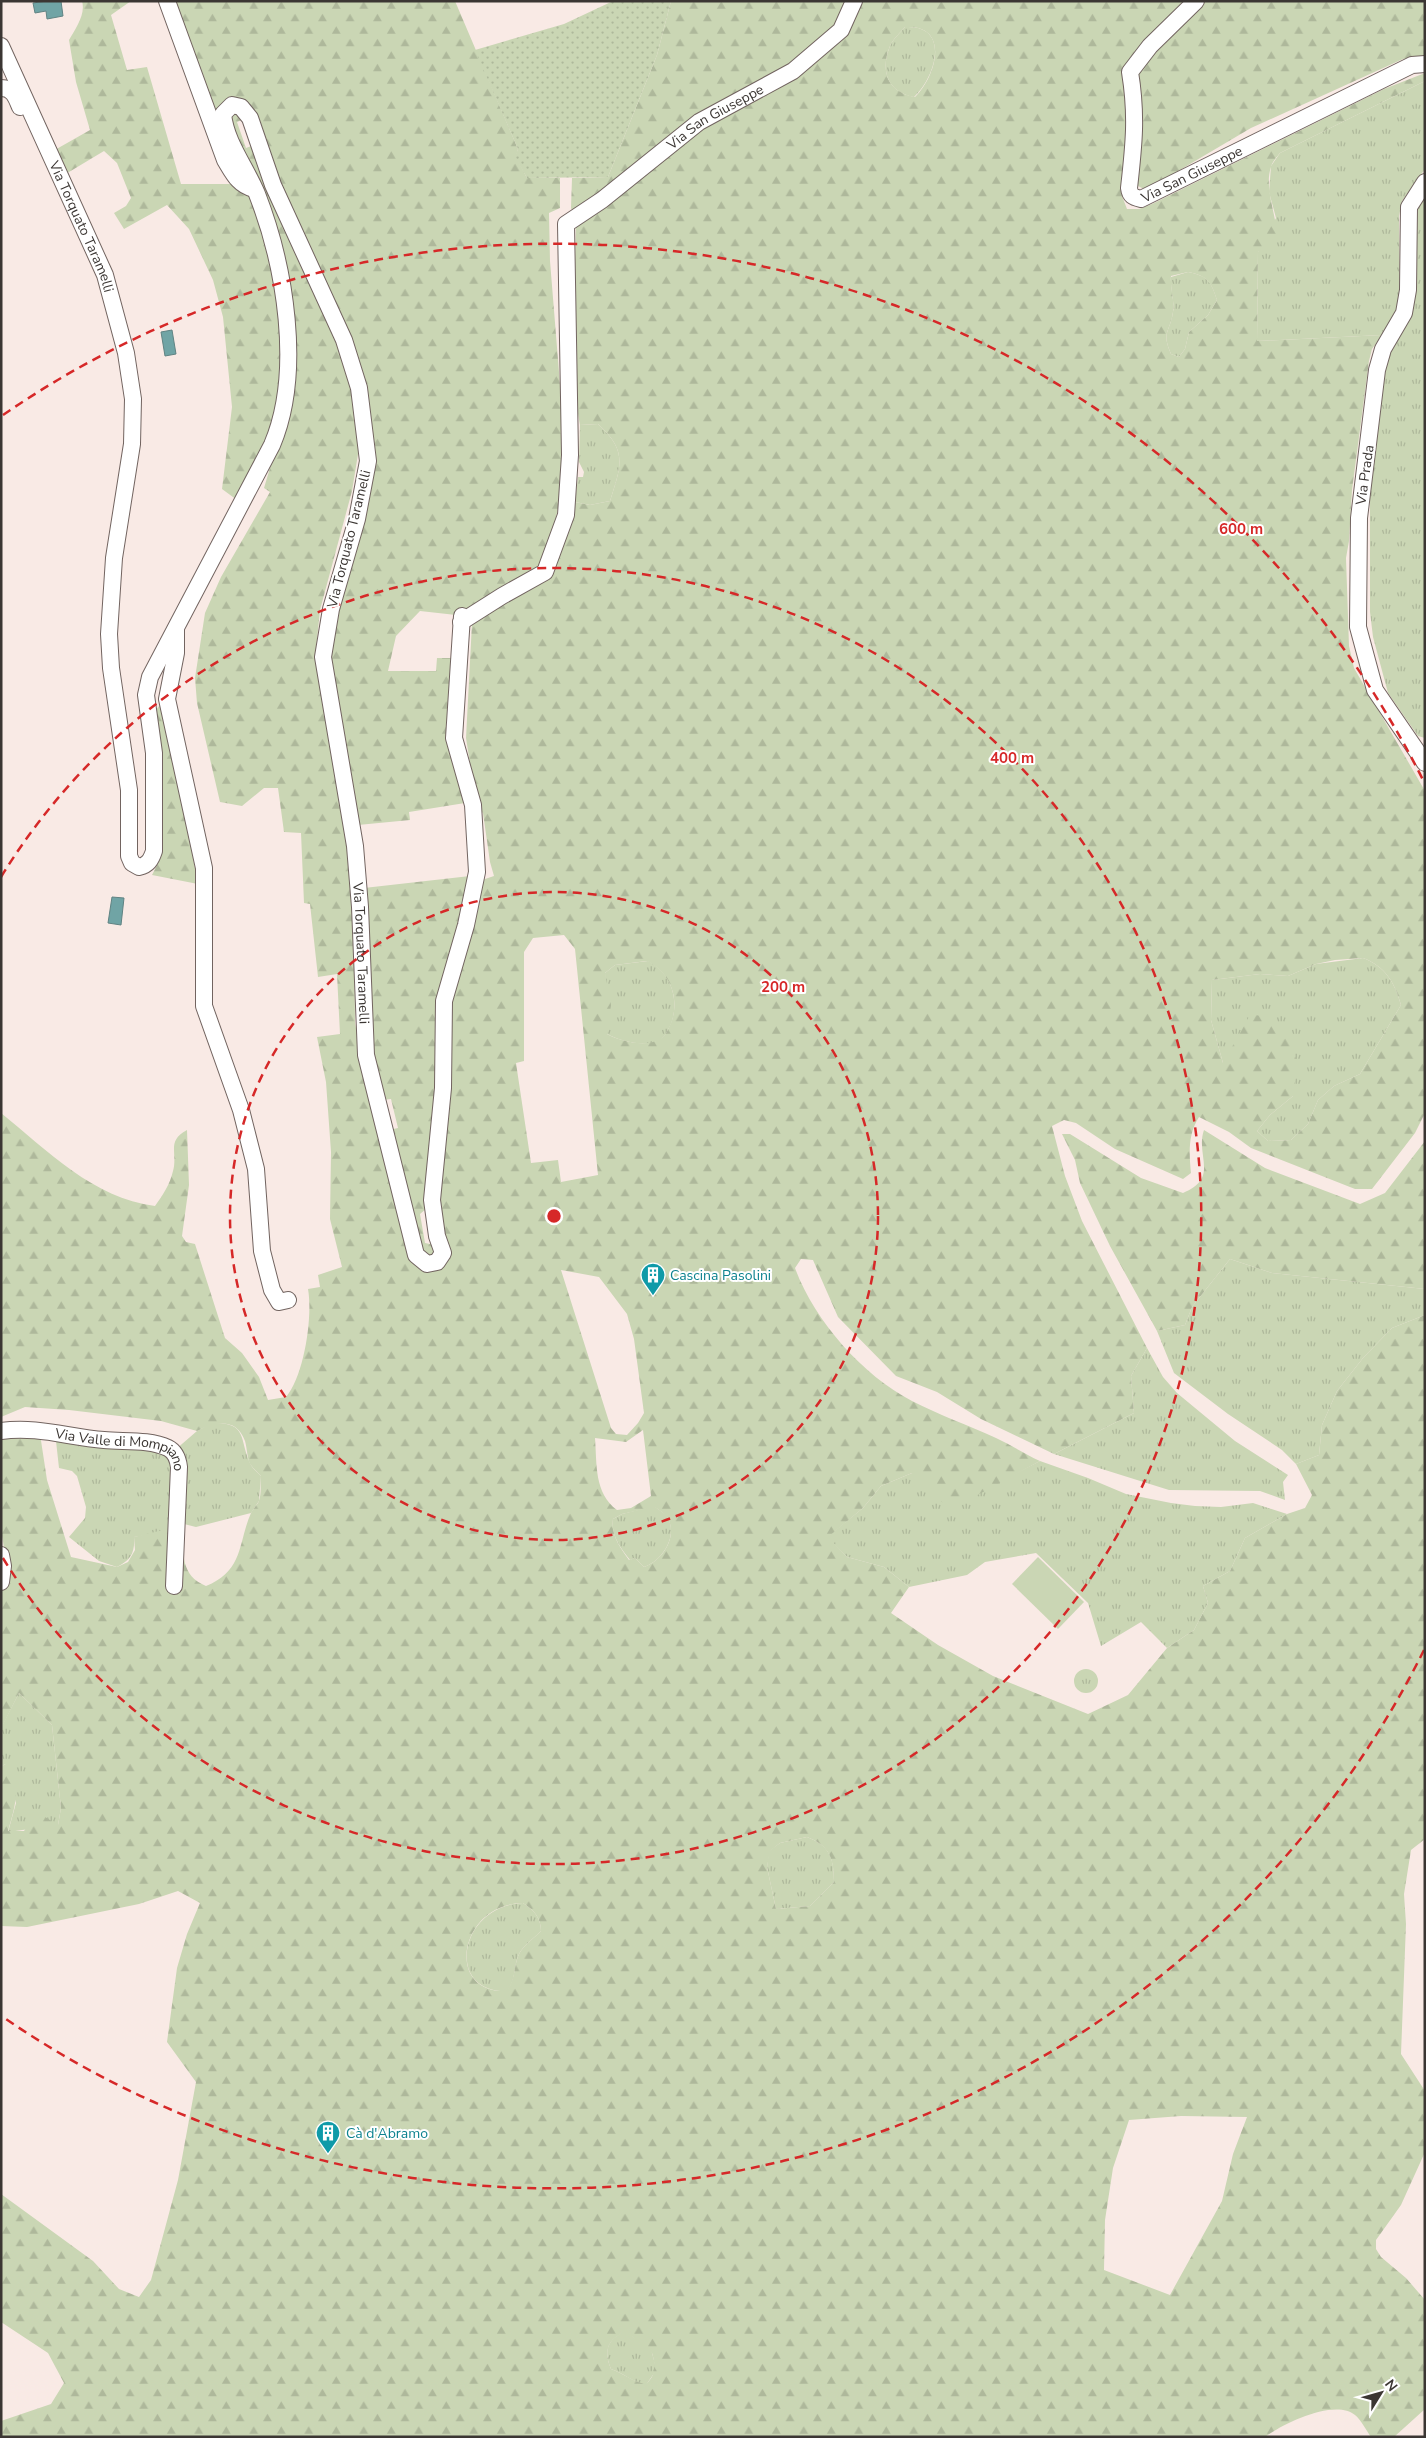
<svg xmlns="http://www.w3.org/2000/svg" width="1426" height="2438" font-family="'Nunito Sans',sans-serif">
	<style>
		.grass { fill: url(#grass-tufts) }
		.forest { fill: url(#forest-firs); fill-rule: evenodd }
		.garden { fill: url(#garden-dots) }
		.pitch { fill: #cad6b4 }
		.water { fill: #70a4a5; stroke: #608383 }
		.lines { fill: none; stroke-linecap: round; stroke-linejoin: round }
		.minor-casing { stroke: #726460; stroke-width: 18 }
		.minor { stroke: #fff; stroke-width: 16 }
		.ring { fill: none; stroke: #d62828; stroke-width: 2.5; stroke-dasharray: 9 6 }
		.labels { text-anchor: middle; dominant-baseline: central; stroke-width: 4; stroke-linejoin: round; paint-order: stroke }
		.street-label { font-size: 14px; fill: #3b3633; stroke: #fff }
		.culture-label { font-size: 14px; fill: #0d838f; stroke: #fff; text-anchor: start }
		.centre { fill: #d62828; stroke: #fff; stroke-width: 2.5 }
		.ring-label { font-size: 15px; text-anchor: middle; font-weight: bold; fill: #d62828; stroke: #fff; stroke-width: 4; stroke-linejoin: round; paint-order: stroke }
	</style>
	<defs>
		<pattern id="grass-tufts" width="24" height="20" patternUnits="userSpaceOnUse" patternTransform="scale(1.25)"><rect width="24" height="20" fill="#cad6b4"/><path d="M3 7l-1-3M5 7V3M7 7l1-3M15 17l-1-3M17 17v-4M19 17l1-3" fill="none" stroke="#aeb89b"/></pattern>
		<pattern id="forest-firs" width="22" height="20" patternUnits="userSpaceOnUse" patternTransform="scale(1.25)"><rect width="22" height="20" fill="#cad6b4"/><path d="M5 1l3.5 6h-7zM16 11l3.5 6h-7z" fill="#aeb89b"/></pattern>
		<pattern id="garden-dots" width="8" height="8" patternUnits="userSpaceOnUse" patternTransform="scale(1.25)"><rect width="8" height="8" fill="#cad6b4"/><path d="M2 2h.1M6 6h.1" fill="none" stroke="#aeb89b" stroke-width="1.8" stroke-linecap="round"/></pattern>
	</defs>
	<rect width="100%" height="100%" fill="#f9eae5"/>
	<path class="grass" d="M905 27C951 24 936 77 914 97 887 92 880 70 890 46 893 39 900 33 905 27Z
		M1425 81V169L1402 201 1399 216 1400 307 1382 335 1257 341 1258 252 1276 218 1269 192 1271 166 1280 153Z
		M1425 191V738L1418 736 1388 693 1373 637 1370 612V494L1382 367 1399 332 1418 202Z
		M1188 272C1208 276 1211 281 1217 300L1208 315 1189 332 1185 349 1179 357 1171 354C1161 331 1170 333 1173 312 1175 303 1170 288 1171 277Z
		M598 424C628 451 621 466 610 501L590 505 575 502 578 477H583L584 472 579 462 580 425Z
		M1363 958C1385 966 1395 983 1401 1005L1360 1074 1334 1086 1318 1100 1308 1124 1291 1140 1268 1141 1257 1131 1270 1115 1293 1096 1223 1063 1211 1020 1212 980 1260 974 1288 976 1316 964Z
		M648 961C671 973 680 999 671 1024 668 1029 666 1036 660 1040 646 1048 620 1041 607 1034L605 973 615 965Z
		M1230 1259 1272 1273 1425 1289V1315L1392 1328 1363 1358 1337 1391 1322 1425 1319 1455 1296 1464 1282 1450 1228 1414 1174 1373 1157 1331 1185 1325 1192 1307Z
		M1147 1348 1163 1377 1177 1393 1235 1441 1288 1475 1283 1482 1285 1500 1260 1491 1169 1490 1054 1454 1134 1413 1131 1376Z
		M212 1423C248 1422 239 1439 250 1463 252 1468 257 1472 261 1476L259 1501 251 1513 196 1527 180 1523 175 1450 197 1431Z
		M56 1441 146 1447 171 1456 173 1531 134 1537C135 1553 131 1560 117 1567L99 1561 69 1537 85 1518 86 1507 77 1476 72 1471 59 1468Z
		M1040 1461 1088 1478 1126 1494 1171 1503 1195 1506 1221 1507 1253 1503 1287 1514 1245 1538 1230 1571 1203 1586 1208 1603 1194 1630 1167 1648 1141 1622 1101 1646 1088 1603 1036 1553 985 1562 967 1575 909 1587 884 1567 847 1557 827 1537 863 1508 881 1486 912 1473 1007 1478Z
		M654 1506C658 1509 664 1513 667 1516 679 1536 662 1561 644 1567L635 1558 630 1560C620 1547 611 1536 613 1519L622 1514Z
		M1074 1681a12 12 0 1 1 24 0a12 12 0 1 1-24 0Z
		M19 1693 52 1725 61 1808 58 1825 8 1832 16 1803 5 1764 1 1767V1723L2 1726Z
		M807 1837C830 1846 834 1858 834 1882L810 1906 776 1909 767 1867 769 1851 780 1843Z
		M523 1903C534 1910 541 1918 541 1931 534 1938 523 1946 519 1954 513 1967 516 1981 507 1991 444 1993 459 1905 523 1903Z
		M620 2334H630L652 2353 655 2364V2372L646 2385C633 2382 623 2373 611 2369 605 2355 605 2342 620 2334Z"/>
	<path class="forest" d="M82 1H131L111 15 127 70 147 67 181 184H235L251 193 270 254 284 353 280 411 237 500 222 489 232 407 223 317 213 280 189 229 167 205 124 229 114 213 126 206 131 198 117 163 104 151 64 175 53 151 90 130 76 82 69 40C75 29 86 15 82 1Z
		M175 1H455L518 149 516 157 527 178H560V208L549 213 550 261 565 446 560 499 551 541 542 571 456 615 420 611 396 636 388 671H436L437 658H452L465 803 409 812 410 820 358 825 326 658 369 427 248 106 217 119Z
		M671 1H846L837 26 797 60 574 214 571 208 572 178 608 177 657 55Z
		M859 1H1190L1134 55 1123 178 1122 196 1127 209H1139L1152 204 1384 89 1425 73V81L1280 153C1277 157 1272 162 1271 167 1264 188 1276 213 1277 235L1258 252 1257 341 1382 335 1372 349 1369 361 1352 490 1349 541 1346 558 1349 646 1354 668 1425 791V1113L1415 1133 1372 1189H1355L1251 1148 1229 1132 1199 1117C1188 1134 1189 1153 1191 1173L1183 1179 1115 1149 1076 1123 1064 1120 1052 1126 1065 1176 1082 1221 1147 1348 1131 1376 1134 1413 1054 1454 981 1419 937 1392 896 1376 838 1317 813 1260 801 1259 795 1268C814 1320 862 1375 912 1401 939 1415 968 1425 996 1438 1011 1445 1025 1454 1040 1461L950 1510 912 1473 881 1486 863 1508 828 1537 847 1557 884 1567 909 1587 891 1613 938 1645 993 1676 1088 1714 1128 1695 1167 1648 1194 1630 1208 1603 1203 1586 1230 1571 1245 1538 1287 1514 1305 1508 1312 1495 1296 1464 1319 1455 1322 1425 1337 1391 1363 1358 1392 1328 1425 1315V1839L1411 1850 1404 1894 1406 1924 1401 2054 1425 2091V2152L1401 2205 1376 2240V2249L1381 2257 1406 2278 1425 2300V2409L1394 2437H1371C1366 2430 1361 2420 1355 2415 1335 2398 1282 2424 1265 2437H1V2421L51 2404 64 2383 48 2353 1 2322V2194L93 2261 119 2289 139 2297 151 2280 178 2180 196 2082 167 2042 177 1968 187 1934 200 1903 178 1891 139 1904 27 1927 1 1926V1767L5 1764C24 1782 14 1810 8 1831H24L37 1812 58 1825 61 1808 52 1725 19 1693 2 1727 1 1723V1590L10 1583 1 1530V1437L40 1434 47 1480 71 1557 117 1567 128 1562 135 1550 134 1537 163 1530 180 1531C185 1555 180 1575 206 1586 244 1571 238 1542 251 1513 253 1509 256 1506 258 1503 262 1496 260 1484 261 1476 257 1472 253 1468 250 1464 247 1457 247 1448 245 1441 236 1417 215 1422 197 1431L161 1421 69 1410 25 1407 1 1417V1113C48 1151 93 1198 155 1206 163 1195 170 1184 173 1171 178 1153 166 1141 187 1130L189 1185 182 1236 186 1242 195 1244 225 1338 242 1353 259 1377 268 1400 286 1397C304 1376 313 1317 308 1289L320 1287 318 1275 342 1267 330 1219 331 1152 326 1082 317 1037 340 1034 337 974 318 977 310 904 304 903 301 833 284 832 278 788H264L242 806 220 802 197 703 195 678 205 613 221 577 270 492 264 488 278 441 288 299 227 118 238 112 244 119 237 122 246 148 254 145 328 317 351 386 359 448 352 491 320 610 315 659 346 829 354 913 355 1023 370 1102 405 1234C407 1255 408 1261 428 1272L440 1266 436 1191 454 990 482 880 494 876 490 862 483 813 477 808 466 738 472 623 542 576 575 502 590 505 610 501C621 466 628 451 598 424L580 425C568 364 575 286 576 223L704 125 795 74ZM905 27C951 24 936 77 915 97 887 92 880 70 890 46 893 39 900 33 905 27ZM1188 272C1208 276 1211 282 1217 300L1208 315 1189 332 1185 349 1179 357 1171 354C1161 331 1170 333 1173 312 1175 302 1170 288 1171 276ZM564 935 575 949 598 1175 561 1182 558 1160 531 1163 516 1063 524 1061V952L533 938ZM1363 958C1385 966 1395 983 1401 1005L1360 1074 1334 1086 1318 1100 1308 1124 1291 1140 1268 1141 1257 1131 1270 1115 1293 1096 1298 1062 1284 1031 1273 1016 1250 1015 1223 1063 1211 1020 1212 980 1260 974 1288 976 1316 964 1335 960ZM647 961C671 973 680 999 671 1023 668 1029 666 1036 660 1039 646 1048 620 1041 607 1034L611 1005 605 973 615 965ZM561 1270 599 1277 627 1314 634 1339 644 1413 638 1423 627 1435 616 1434 611 1428ZM643 1430 651 1496 631 1508 617 1510C594 1493 597 1464 595 1438L626 1442ZM654 1507C658 1509 664 1513 667 1517 679 1536 662 1561 644 1567L635 1558 629 1560C620 1547 611 1536 613 1519L622 1514ZM807 1837C830 1846 834 1859 834 1882L810 1906 776 1909 767 1867 770 1851 780 1843ZM523 1903C534 1910 541 1918 541 1931 534 1938 523 1946 519 1954 513 1967 516 1981 506 1991 444 1993 459 1904 523 1903ZM1181 2116 1247 2117 1233 2154 1222 2201 1170 2295 1104 2270 1105 2220 1113 2168 1129 2120ZM621 2334C635 2334 637 2341 643 2352L652 2353C656 2366 656 2375 646 2384 633 2382 623 2373 611 2369 605 2355 605 2342 621 2334Z
		M1201 1H1425V56L1403 59 1251 128 1146 190 1134 184 1136 70Z
		M160 705 164 706 198 884 152 875 159 861 155 711Z
		M470 876 438 1088 427 1208 420 1214 425 1243 435 1245 434 1254 429 1256H424L389 1130 398 1128 391 1099 382 1100 370 1054 364 888Z
		M1204 1130 1265 1168 1360 1204 1385 1193 1425 1141V1289L1272 1273 1230 1259 1192 1307 1185 1325 1157 1331 1110 1246 1080 1183 1075 1160 1062 1134H1070L1141 1178 1183 1193C1220 1178 1195 1155 1204 1130Z"/>
	<path class="garden" d="M613 1H671L657 55 608 177 527 178 515 157 518 149 475 50 564 24Z"/>
	<path class="pitch" d="M1038 1557 1084 1602 1058 1629 1012 1584Z"/>
	<path class="water" d="M47 1H61L63 16 47 19 46 11 35 13 33 3Z
		M172 330 176 354 165 356 161 332Z
		M112 897 124 898 121 925 108 923Z"/>
	<g class="lines">
		<defs>
			<g id="minor">
				<path d="M167 1 225 160C233 173 238 185 254 189"/>
				<path id="s1" d="M1196 1 1150 46 1130 72C1137 115 1134 144 1129 188 1130 196 1133 197 1141 199L1412 65 1425 64"/>
				<path id="s2" d="M1 46 105 275 126 353 133 399 132 444 114 558 109 634 111 668 129 790V856L132 863 139 867C148 865 151 860 154 851V753L146 695 150 677 272 445C303 372 285 266 257 194 246 167 226 143 223 114L232 105 241 107 250 118 273 185 344 340 359 388 368 461 357 519 331 609 323 657 355 846 360 907 366 1055 416 1255 427 1264 437 1262 443 1253 437 1236 432 1200 443 1088 444 1001 466 925 477 872 473 805 454 738 462 616"/>
				<path d="M1 88C13 88 16 97 20 107"/>
				<path d="M1425 182 1409 207 1408 290 1404 313 1383 349 1377 370 1359 518 1358 627 1375 690 1425 763"/>
				<path id="s3" d="M461 622 502 596 545 572 566 515 570 455 566 224 602 200 699 122 793 71 841 30 854 1"/>
				<path d="M176 629V653L167 699 204 868V1006L241 1110 256 1169 262 1251 272 1290 279 1302 288 1300"/>
				<path id="s4" d="M1 1431C37 1426 68 1437 104 1440 124 1442 149 1439 168 1448 176 1452 178 1459 179 1467L174 1586"/>
				<path d="M1 1555 3 1566 1 1582"/>
			</g>
		</defs>
		<use href="#minor" class="minor-casing"/>
		<use href="#minor" class="minor"/>
	</g>
	<g class="ring">
		<circle cx="554" cy="1216" r="324"/>
		<path d="M1 877A648 648 0 1 1 1 1555"/>
		<path d="M1424 1650A972 972 0 0 1 3 2017M3 415A972 972 0 0 1 1424 782"/>
	</g>
	<defs>
		<symbol id="building-pin" viewBox="-11 -11 22 30"><path d="M0 17L-7.5 6A9.5 9.5 0 1 1 7.5 6Z" fill="#0f9aa8" stroke="#fff"/><path d="M-4-6H4V6H1V3H-1V6H-4ZM-2.5-4.3h1.7v1.8h-1.7ZM.8-4.3h1.7v1.8H.8ZM-2.5-1h1.7V.8h-1.7ZM.8-1h1.7V.8H.8Z" fill="#fff"/></symbol>
	</defs>
	<g fill-rule="evenodd">
		<use href="#building-pin" x="639" y="1261" width="28" height="38"/>
		<use href="#building-pin" x="314" y="2119" width="28" height="38"/>
	</g>
	<g class="labels">
		<g class="street-label">
			<text stroke="none"><textPath href="#s3" startOffset="634">Via San Giuseppe</textPath></text>
			<text stroke="none"><textPath href="#s1" startOffset="288">Via San Giuseppe</textPath></text>
			<text stroke="none"><textPath href="#s2" startOffset="198">Via Torquato Taramelli</textPath></text>
			<text transform="translate(1365 475) rotate(-82)">Via Prada</text>
			<text transform="translate(349 539) rotate(-76)">Via Torquato Taramelli</text>
			<text stroke="none"><textPath href="#s2" startOffset="2561">Via Torquato Taramelli</textPath></text>
			<text stroke="none"><textPath href="#s4" startOffset="125">Via Valle di Mompiano</textPath></text>
		</g>
		<g class="culture-label">
			<text x="670" y="1275">Cascina Pasolini</text>
			<text x="346" y="2133">Cà d'Abramo</text>
		</g>
	</g>
	<circle cx="554" cy="1216" r="8" class="centre"/>
	<g class="ring-label">
		<text x="1241" y="534">600 m</text>
		<text x="1012" y="763">400 m</text>
		<text x="783" y="992">200 m</text>
	</g>
	<rect width="1426" height="2438" fill="none" stroke="#3b3633" stroke-width="5"/>
	<g transform="translate(1381 2393) rotate(53)" stroke="#ffffff" stroke-width="4" paint-order="stroke">
	<path d="M0-4L9 19L0 12L-9 19Z" fill="#3b3633"/>
	<text y="-8" font-size="14" font-weight="bold" text-anchor="middle" fill="#3b3633">N</text>
	</g>
</svg>
